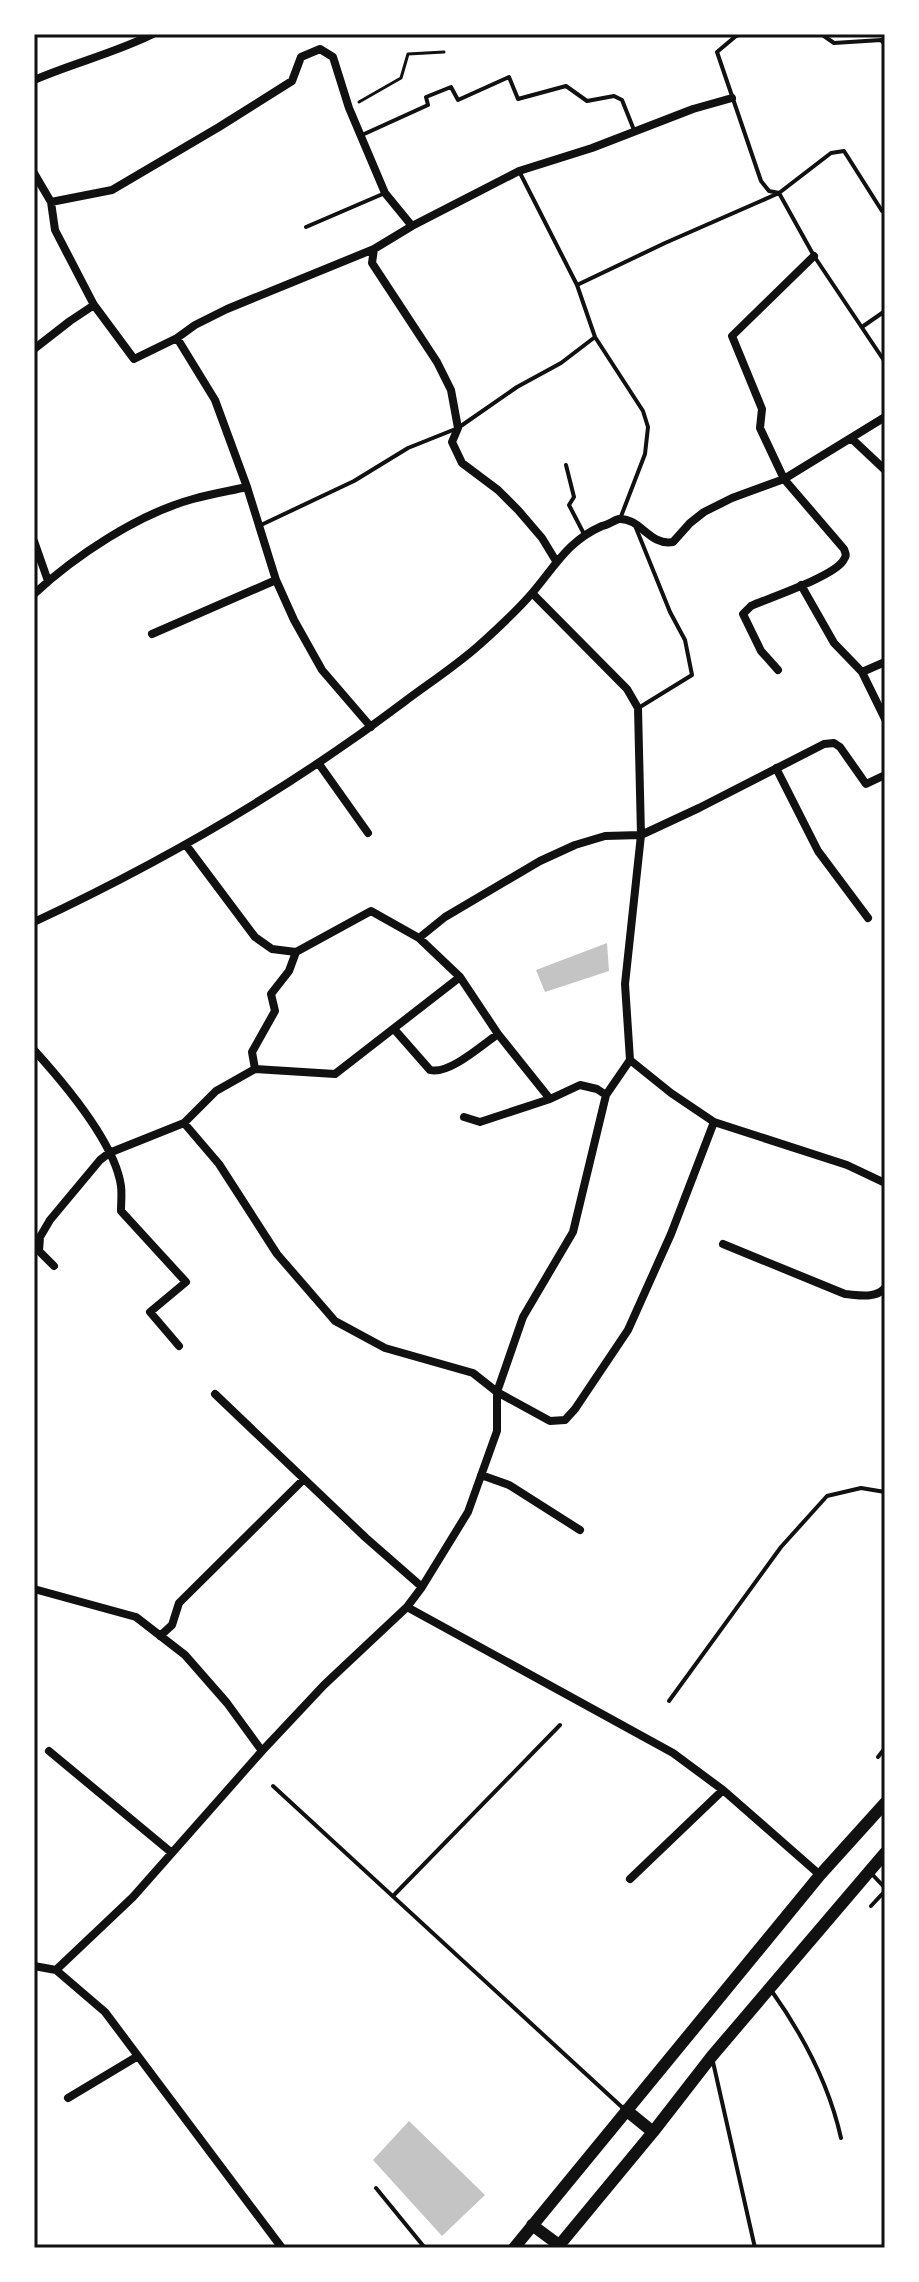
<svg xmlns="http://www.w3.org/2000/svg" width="919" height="2282" font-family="Mulish,sans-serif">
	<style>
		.building { fill: #c4c4c4 }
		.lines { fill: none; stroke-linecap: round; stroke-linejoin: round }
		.path { stroke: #111; stroke-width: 3 }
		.service { stroke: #111; stroke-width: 4 }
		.minor { stroke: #111; stroke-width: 8 }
		.secondary { stroke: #111; stroke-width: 12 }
		.neatline { fill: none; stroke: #111; stroke-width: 3 }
	</style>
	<rect width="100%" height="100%" fill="#fff"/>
	<path class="building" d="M607 943 609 971 545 992 536 970Z
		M409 2121 485 2195 442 2236 373 2160Z"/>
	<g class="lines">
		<path class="path" d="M359 102 401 78 408 54 444 52"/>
		<path class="service" d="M742 34 736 36 717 52 761 181 769 191 779 193 814 256 885 362
			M821 34 834 43 881 40 885 45
			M362 135 428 105 426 97 451 87 458 100 509 77 518 99 566 86 587 101 614 96 622 100 634 130
			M519 171 577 285 595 337 643 411 648 427 645 454 620 519
			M306 227 385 193
			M577 285 665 243 779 193 831 153 844 151 882 211
			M862 327 885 311
			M566 465 574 497 569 505 584 534
			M261 525 354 481 408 448 458 428 517 387 561 363 595 337
			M636 528 670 612 685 640 692 675 640 707
			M669 1701 781 1547 827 1496 861 1488 885 1492
			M878 1757 885 1748
			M273 1786 624 2109
			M870 1872 885 1888
			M393 1896 560 1725
			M871 1906 885 1891
			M771 1990C803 2035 829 2084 841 2138
			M713 2062 755 2248
			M376 2188 425 2248"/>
		<path class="minor" d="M34 80C73 63 115 53 153 34
			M34 173 51 202 55 230 94 305 134 359 177 338 215 400 247 487 276 580 294 620 322 670 371 727
			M51 202 112 190 219 127 292 81 301 57 320 49 333 57 349 108 385 193 412 226
			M374 249 372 263 437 362 451 390 458 428 452 442 462 463 498 490 518 510 542 538 556 561
			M177 338 195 325 227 309 374 249 412 226 519 171 592 148 693 109 732 98
			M34 349 70 321 94 305
			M851 438 885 470
			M34 541 48 581
			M801 585 834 643 862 672
			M34 594C75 556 138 514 193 499 211 494 229 491 247 487
			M152 634 276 580
			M885 662 862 672 885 719
			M778 670 761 651 743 614 751 606C771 597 832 577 843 561 847 555 846 555 844 549L784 479 760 428 762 409 732 336 814 256
			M319 764 368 833
			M776 768 818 851 868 918
			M186 845 255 937 272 949 296 952
			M34 922C164 861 289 789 404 702 428 684 454 667 477 647 496 630 517 611 533 592 556 565 568 541 602 526 607 525 615 520 619 519 641 518 649 546 673 542L690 523 704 512 732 498 784 479 885 417
			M419 938 445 917 540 861 575 845 605 836 641 835 699 808 824 744 834 743 840 747 866 784 885 775
			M394 1029 430 1070C449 1075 482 1045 498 1034
			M34 1050C63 1082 115 1143 121 1186 122 1194 121 1203 121 1211L186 1282 150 1312 179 1346
			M630 1060 671 1093 714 1122 847 1165 885 1183
			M255 1069 252 1052 275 1011 271 994 289 971 296 952 371 911 419 938 460 977 498 1034 550 1099
			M464 1117 480 1122 550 1099 580 1085 597 1089 606 1095
			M184 1123 216 1091 255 1069 335 1074 460 977
			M723 1244 845 1294C859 1295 875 1299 885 1288
			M54 1266 39 1251 40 1237 50 1220 100 1160 109 1153 184 1123 219 1164 277 1254 335 1321 385 1348 473 1373 497 1392 550 1421 565 1420 575 1409 628 1330 671 1234 714 1122
			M215 1394 366 1538 422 1587
			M481 1475 509 1485 580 1530
			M34 1589 136 1617 185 1655 227 1703 262 1751
			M407 1607 673 1753 723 1790 820 1875
			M160 1636 172 1625 179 1603 304 1479
			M49 1751 172 1853
			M630 1879 723 1790
			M34 1966 56 1970 105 2012 282 2248
			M56 1970 133 1897 262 1751 324 1685 407 1607 422 1587 468 1512 497 1431V1392L523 1317 573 1232 606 1095 630 1060 625 984 641 835 638 708 627 689 532 593
			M68 2098 138 2056"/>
		<path class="secondary" d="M626 2110 653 2132
			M532 2225 559 2245
			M514 2248 820 1875 885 1803
			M557 2248 653 2132 712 2056 885 1853"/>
	</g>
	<rect width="919" height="2282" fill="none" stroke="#ffffff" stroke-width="72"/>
	<rect x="36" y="36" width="847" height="2210" class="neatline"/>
</svg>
